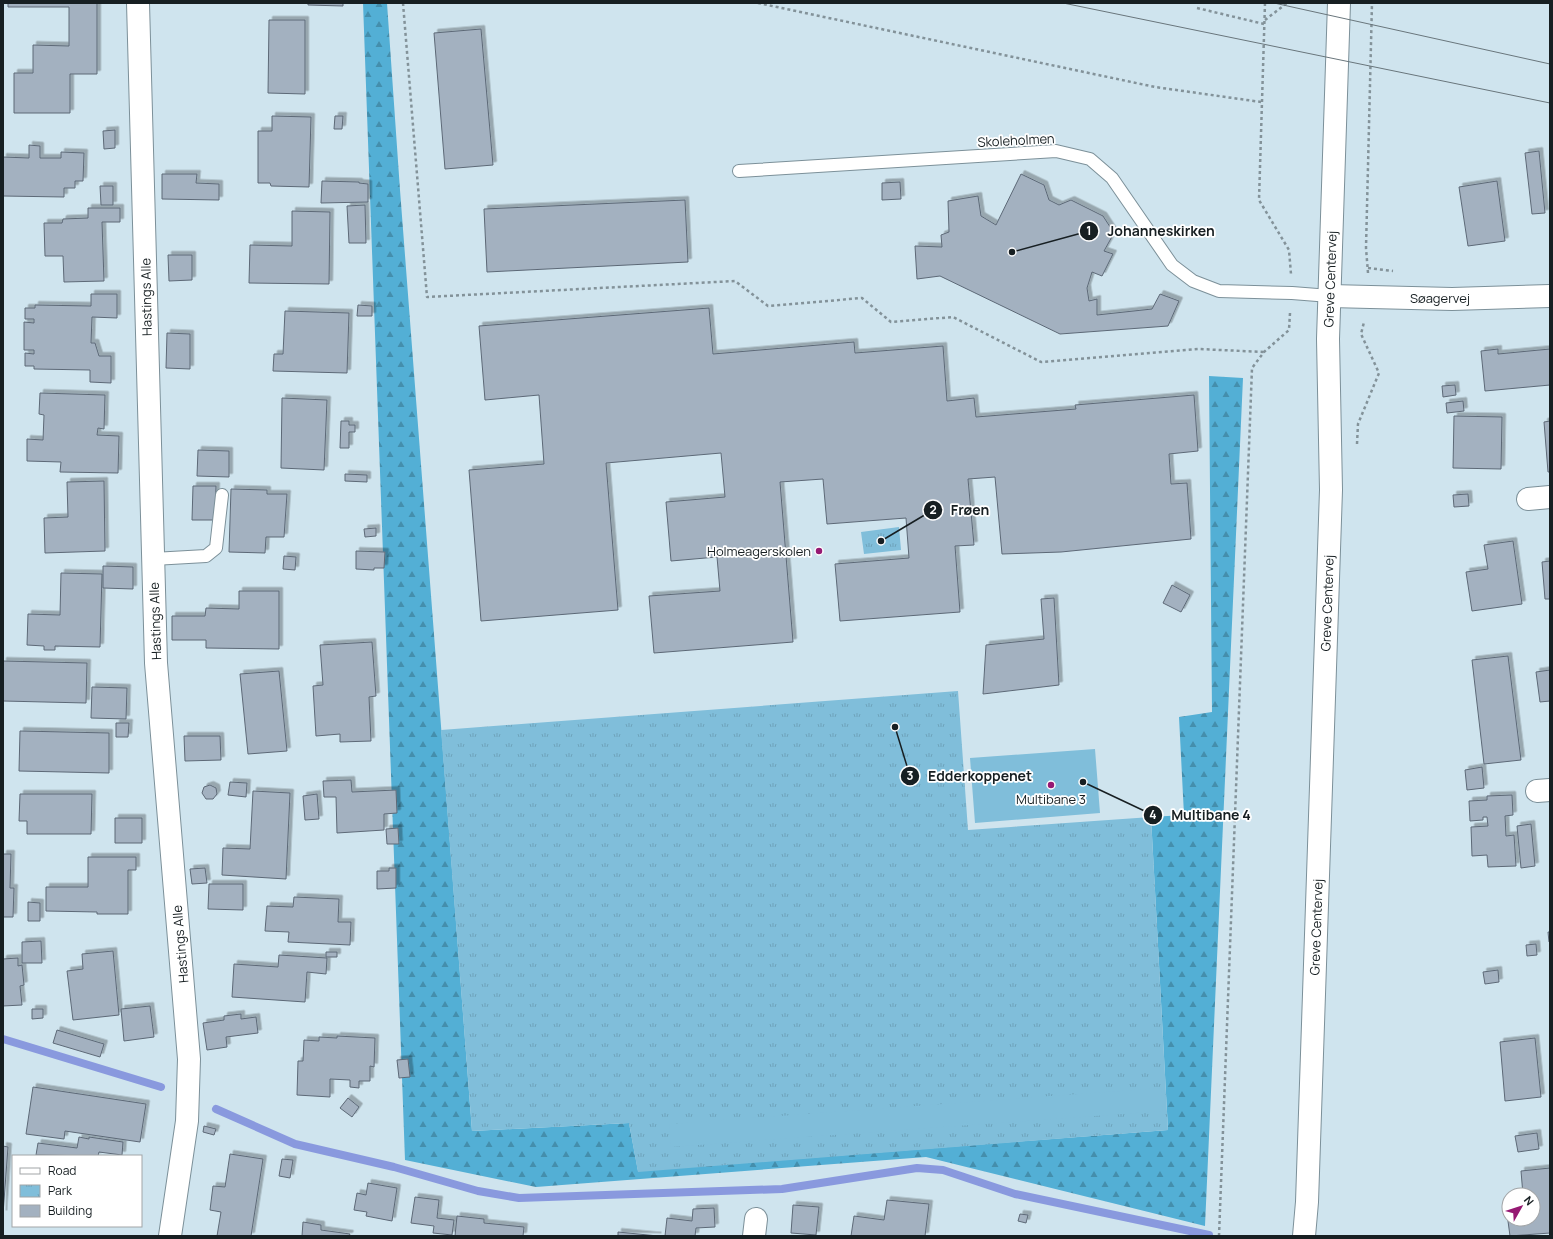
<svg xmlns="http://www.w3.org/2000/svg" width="1553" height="1239" font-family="Manrope,sans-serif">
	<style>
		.forest { fill: url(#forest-firs) }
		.park { fill: url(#park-tufts) }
		.garden { fill: #80beda }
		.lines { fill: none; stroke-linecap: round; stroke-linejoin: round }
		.stream { stroke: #8999de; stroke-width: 8 }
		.building { fill: #a3b1c0; stroke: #5d6977; filter: url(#shadow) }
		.service-casing { stroke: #7c9099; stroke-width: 14 }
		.minor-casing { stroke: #7c9099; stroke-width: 24 }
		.tertiary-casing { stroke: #7c9099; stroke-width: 24 }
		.path { stroke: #839299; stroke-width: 2.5; stroke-dasharray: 3 3; stroke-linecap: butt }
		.service { stroke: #fff; stroke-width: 12 }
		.minor { stroke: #fff; stroke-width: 22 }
		.tertiary { stroke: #fff; stroke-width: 22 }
		.tram { stroke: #69767c; stroke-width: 1 }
		.poi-dot { fill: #961973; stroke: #fff; stroke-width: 1.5 }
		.labels { text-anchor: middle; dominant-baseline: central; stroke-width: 3.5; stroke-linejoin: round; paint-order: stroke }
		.street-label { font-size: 13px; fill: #171f22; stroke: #fff }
		.poi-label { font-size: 13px; fill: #171f22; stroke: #fff; text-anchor: end }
		.leader { fill: none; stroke: #171f22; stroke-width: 1.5 }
		.callout-dot { fill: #171f22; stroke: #fff; stroke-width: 1.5 }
		.mark-label { font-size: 12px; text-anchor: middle; font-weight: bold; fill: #fff }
		.callout-label { font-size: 14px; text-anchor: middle; font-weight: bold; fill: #171f22; stroke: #fff; stroke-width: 3.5; stroke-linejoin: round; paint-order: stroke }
	</style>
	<defs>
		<pattern id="forest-firs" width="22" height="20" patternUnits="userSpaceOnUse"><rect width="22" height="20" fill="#53afd5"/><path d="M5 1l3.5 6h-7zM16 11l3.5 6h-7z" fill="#448eac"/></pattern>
		<pattern id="park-tufts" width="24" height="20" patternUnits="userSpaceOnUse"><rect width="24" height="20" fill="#80beda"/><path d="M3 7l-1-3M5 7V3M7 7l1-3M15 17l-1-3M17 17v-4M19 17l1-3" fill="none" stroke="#6ea3bb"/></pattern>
		<filter id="shadow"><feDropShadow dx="3.5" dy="-3.5" stdDeviation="0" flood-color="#0004"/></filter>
	</defs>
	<rect width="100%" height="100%" fill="#cfe4ee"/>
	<path class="forest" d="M363 3H387L400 190 472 1131 629 1123 638 1171 1168 1130 1151 817 1184 815 1179 717 1212 712 1209 376 1243 378 1205 1226 926 1157 536 1187 405 1160Z"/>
	<path class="park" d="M899 527 901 550 864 554 861 532Z
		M958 691 968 830 1151 817 1168 1130 638 1172 629 1123 472 1131 441 730Z"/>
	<path class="garden" d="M1095 749 1100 813 975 823 970 758Z
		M1161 1088 1163 1111 671 1147 669 1124Z"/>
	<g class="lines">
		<path class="stream" d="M3 1039 161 1087
			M216 1109 295 1144 394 1167 478 1191 519 1198 782 1189 917 1168 943 1170 1015 1194 1209 1235"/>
	</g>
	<path class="building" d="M8 3H97V74H70V113H14V73H33V45L69 46V7H8Z
		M308 3H343V6L308 5Z
		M269 20H305V94L268 93Z
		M481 29 493 165 445 169 434 33Z
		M272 116 311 117 309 187 271 186 270 183H258V131H272Z
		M335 116H343L342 129H334Z
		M115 130V148L104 149 103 131Z
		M29 145 40 146V158H61V152L84 153 83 181H75V188H64V197L3 196V157L29 158Z
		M1539 151 1545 213 1532 214 1525 153Z
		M162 174H197L196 183 219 184V200L162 199Z
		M1021 174 1044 185 1049 200 1059 205 1071 200 1103 216 1114 233 1104 251 1113 254 1102 276 1092 272 1087 288 1089 301 1097 299V315L1152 309 1160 294 1179 301 1168 326 1060 334 940 276 917 279 915 246 942 247 941 235 949 232 948 201 978 196 981 216 996 225Z
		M322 181 359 182V183L368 184V202L321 203Z
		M1497 181 1505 241 1468 246 1459 187Z
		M900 182 901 199 882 200V183Z
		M100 186H113V205H101Z
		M685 200 688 262 487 272 484 209Z
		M365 205 366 243H349L347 206Z
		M88 208H120V222H102L104 281 64 282 63 256H45L44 223H62L63 219 88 218Z
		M292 211 330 212 329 284 249 283 250 245 292 246Z
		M168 255H192V280L169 281Z
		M91 294H117V318L92 317 91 343H95L99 356H111V383L90 382V370L34 369V366H25V353L34 354V350H24V322L34 323V319H25V308H35V305L91 306Z
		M358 305 372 306V316H357Z
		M709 308 713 354 854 342 855 353 943 346 947 401 974 398 976 417 1076 409 1075 405 1194 395 1198 451 1169 454 1171 484 1187 483 1191 539 1061 552 1002 554 995 477 968 479 974 545 955 546 960 612 840 621 835 564 909 558 906 518 827 524 823 479 780 482 793 642 654 653 649 596 720 591 717 557 671 561 666 502 725 497 721 453 606 463 618 610 481 621 469 470 544 464 539 395 485 400 479 326Z
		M285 311 349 313 347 373 273 371 274 354H283Z
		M167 333 190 334V369L166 368Z
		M1498 349V354L1550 349V385L1485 391 1481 351Z
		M1455 385 1456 395 1443 397 1442 386Z
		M40 393 105 395 104 429 98 428 97 435 119 436 118 473 60 472 61 462 27 461V439L43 440 44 415 39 414Z
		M282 398 327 400 324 470 281 468Z
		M1463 401 1464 411 1447 413 1446 403Z
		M1454 416 1502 417 1501 469 1453 468Z
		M341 421H349V425H355V432H349V448H340Z
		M1550 421V472H1548L1544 422Z
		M198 450 229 451V477L197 476Z
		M345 474 367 475V482L345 481Z
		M104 481 105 551 45 553 44 518 68 517 67 482Z
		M193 486H216L215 520H192Z
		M231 489 267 490V494H287L284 537H266L265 553 229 552Z
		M1468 494 1469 506 1454 507 1453 495Z
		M376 528V536L365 537 364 529Z
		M1513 541 1522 604 1472 611 1466 572 1488 569 1484 545Z
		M356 551 385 552 384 568H374V570L356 569Z
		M284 556 296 557 295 570 283 569Z
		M1550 561V599H1545L1542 562Z
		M103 566 133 567V589L103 588Z
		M61 573 102 574 100 647 55 646V650H44V646L27 645 28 614 60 615Z
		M1172 585 1190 595 1181 612 1163 603Z
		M239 591H279V649L206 648V640H172V616H205L206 608 239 609Z
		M1054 598 1059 685 983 694 986 645 1044 639 1041 599Z
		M372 642 376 696 369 697 371 741 340 742V734L316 736 313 686 323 685 320 645Z
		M1508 656 1521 760 1484 764 1472 660Z
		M3 661 87 663 86 703 3 701Z
		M1550 670V701L1540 702 1536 672Z
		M279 671 287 751 248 754 240 674Z
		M92 687 127 688 126 719 91 718Z
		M116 723H129L128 737H116Z
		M20 731 109 733V773L19 771Z
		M184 736H220L221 760 185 761Z
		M1482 767 1484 788 1467 790 1465 770Z
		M351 780 352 792 396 790 397 813 384 814V830L337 833 336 797H324L323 781Z
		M230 782 247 783 246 797 228 795Z
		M210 785 216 788 217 794 213 799H206L202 793 204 787Z
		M253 791 290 793 286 879 222 875 223 848 250 849Z
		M20 794H92L91 834H27V821H19Z
		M317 794 319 819 305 820 303 796Z
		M1512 795 1513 815 1505 816 1506 836 1514 835 1516 866 1488 867 1487 855 1472 856 1471 827 1488 826 1487 817H1483V820L1470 821 1469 801 1487 800V796Z
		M115 818H142V843H115Z
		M1531 824 1535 866 1521 868 1517 826Z
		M398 828 399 844H387L386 829Z
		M3 854H11L10 888H14L13 917H3Z
		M88 857H136V870H128V914H97V912L46 911V887H88Z
		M205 868 207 883 192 884 190 869Z
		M389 868H396V888L377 889V871H389Z
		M209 884H243V910L208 909Z
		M294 897 339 899 338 922H351L350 945 288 942 289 932 265 931 267 906 293 907Z
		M28 902 40 903V921H28Z
		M1548 932H1550V942H1549Z
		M41 941 42 963H22V942Z
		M1536 944 1537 955 1527 956 1526 945Z
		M113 951 119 1015 73 1020 67 971 83 969 82 954Z
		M326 952H337V957H326Z
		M279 955 327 958 326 974 307 972 305 1002 232 997 234 964 278 967Z
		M18 958V966L22 965 24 985 20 986 22 1005 3 1006V959Z
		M1498 970 1499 982 1485 984 1483 972Z
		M150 1006 154 1037 124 1041 121 1009Z
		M32 1009H43V1018L32 1019Z
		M241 1014V1019L256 1017 258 1033 226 1037 227 1047 207 1050 203 1023 224 1020V1016Z
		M57 1030 104 1044 100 1057 53 1043Z
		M337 1036 375 1038 374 1067 370 1066V1081H359V1088L350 1087V1080L330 1079V1097L297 1095 298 1061H303L304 1040 319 1041V1037L337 1038Z
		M1535 1038 1541 1097 1505 1101 1500 1042Z
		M408 1059 410 1077 399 1078 397 1060Z
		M33 1087 146 1104 140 1142 65 1131 64 1139 26 1134Z
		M348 1098 359 1107 352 1117 340 1108Z
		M204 1126 216 1129 214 1135 203 1132Z
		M1537 1133 1539 1149 1518 1152 1515 1136Z
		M79 1137 89 1139V1137L123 1142 122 1155 99 1152 98 1156 36 1155 38 1143 77 1148Z
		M3 1146 8 1147 3 1214Z
		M230 1154 263 1159 251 1236H217L221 1212 210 1210 213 1186 225 1187Z
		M282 1159 293 1160 290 1178 279 1176Z
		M1550 1168V1233L1510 1236 1505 1199H1509V1219H1533V1195H1523L1521 1171Z
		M368 1183 397 1188 392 1221 366 1216 367 1212 354 1210 357 1193 366 1195Z
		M415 1197 439 1200 437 1218 454 1220 452 1235 433 1233 434 1226 411 1223Z
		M887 1200 929 1204 925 1236H851L854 1216 884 1220Z
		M793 1205 819 1207 816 1235 791 1233Z
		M714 1208 715 1227 696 1228 695 1236H665L667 1218 692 1221 693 1209Z
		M1020 1214 1028 1215 1026 1223 1018 1221Z
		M457 1216 484 1219V1223L524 1227 523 1236H455Z
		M303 1222 321 1225V1230L350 1234 349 1236H302Z
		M618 1232 658 1236H618Z"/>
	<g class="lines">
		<defs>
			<path id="service" d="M739 171 1056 151 1090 159 1112 178 1172 265 1193 281 1219 291 1292 293 1330 296
				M153 559 206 556 216 548 222 495"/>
			<path id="minor" d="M138 3 156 663 189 1059 187 1121 170 1236
				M1330 296 1452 299 1550 296
				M1528 499 1550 497
				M1537 791 1550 790
				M754 1236 756 1219"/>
			<path id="tertiary" d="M1304 1236 1307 1202 1331 490 1328 339 1339 3"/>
		</defs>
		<use href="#service" class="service-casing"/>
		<use href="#minor" class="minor-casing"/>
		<use href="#tertiary" class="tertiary-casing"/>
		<path class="path" d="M403 3 427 297 735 281 768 306 862 298 891 322 953 317 1041 362 1199 349 1264 352
			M758 3 1155 87 1261 102
			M1265 3 1259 200 1289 250 1291 274
			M1197 8 1264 24
			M1265 20 1287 3
			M1368 268 1393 271
			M1368 273 1366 248 1372 3
			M1357 444 1358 424 1379 373 1361 334 1364 322
			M1219 1236 1252 368 1264 352 1289 330 1290 313"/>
		<use href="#service" class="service"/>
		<use href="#minor" class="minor"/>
		<use href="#tertiary" class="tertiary"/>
		<path class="tram" d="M1063 3 1550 103
			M1274 3 1550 64"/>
	</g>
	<g class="poi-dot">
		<circle cx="819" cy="551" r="4"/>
		<circle cx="1051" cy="785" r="4"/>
	</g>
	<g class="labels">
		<g class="street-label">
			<text transform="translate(1016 140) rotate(-3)">Skoleholmen</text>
			<text transform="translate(1330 279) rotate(-88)">Greve Centervej</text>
			<text transform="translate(146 297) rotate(-91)">Hastings Alle</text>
			<text x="1440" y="298">Søagervej</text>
			<text transform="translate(1327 603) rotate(-88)">Greve Centervej</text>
			<text transform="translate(155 621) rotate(-92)">Hastings Alle</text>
			<text transform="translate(1316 927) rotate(-88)">Greve Centervej</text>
			<text transform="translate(180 944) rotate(-95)">Hastings Alle</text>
		</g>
		<g class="poi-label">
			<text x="811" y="551">Holmeagerskolen</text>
			<text x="1051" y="799" text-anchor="middle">Multibane 3</text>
		</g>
	</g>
	<path class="leader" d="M1012 252L1089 231M881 541L933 510M895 727L910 776M1083 782L1153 815"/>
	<g class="callout-dot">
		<circle cx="1012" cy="252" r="4"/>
		<circle cx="881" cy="541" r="4"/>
		<circle cx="895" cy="727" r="4"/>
		<circle cx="1083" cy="782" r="4"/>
		<circle cx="1089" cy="231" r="10"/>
		<circle cx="933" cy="510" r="10"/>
		<circle cx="910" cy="776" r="10"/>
		<circle cx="1153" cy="815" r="10"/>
	</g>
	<g class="mark-label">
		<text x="1089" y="235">1</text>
		<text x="933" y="514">2</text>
		<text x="910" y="780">3</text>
		<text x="1153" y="819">4</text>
	</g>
	<g class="callout-label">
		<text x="1161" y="236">Johanneskirken</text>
		<text x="970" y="515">Frøen</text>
		<text x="980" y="781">Edderkoppenet</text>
		<text x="1211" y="820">Multibane 4</text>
	</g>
	<rect width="1553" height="1239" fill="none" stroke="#171f22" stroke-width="8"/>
	<rect x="12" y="1155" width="130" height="72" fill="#ffffff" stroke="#a2a5a7"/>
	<rect x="20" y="1168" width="20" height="6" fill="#ffffff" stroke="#a2a5a7"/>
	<text x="48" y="1175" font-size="12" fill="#171f22">Road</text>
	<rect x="20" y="1185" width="20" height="12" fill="url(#park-tufts)" stroke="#a2a5a7"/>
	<text x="48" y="1195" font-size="12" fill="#171f22">Park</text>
	<rect x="20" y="1205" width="20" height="12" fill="#a3b1c0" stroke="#a2a5a7"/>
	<text x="48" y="1215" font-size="12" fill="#171f22">Building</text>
	<g transform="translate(1521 1207) rotate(51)"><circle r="19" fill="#ffffff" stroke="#a2a5a7"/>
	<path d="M0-3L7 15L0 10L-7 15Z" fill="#961973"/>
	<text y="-6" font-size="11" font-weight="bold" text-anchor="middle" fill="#171f22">N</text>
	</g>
</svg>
